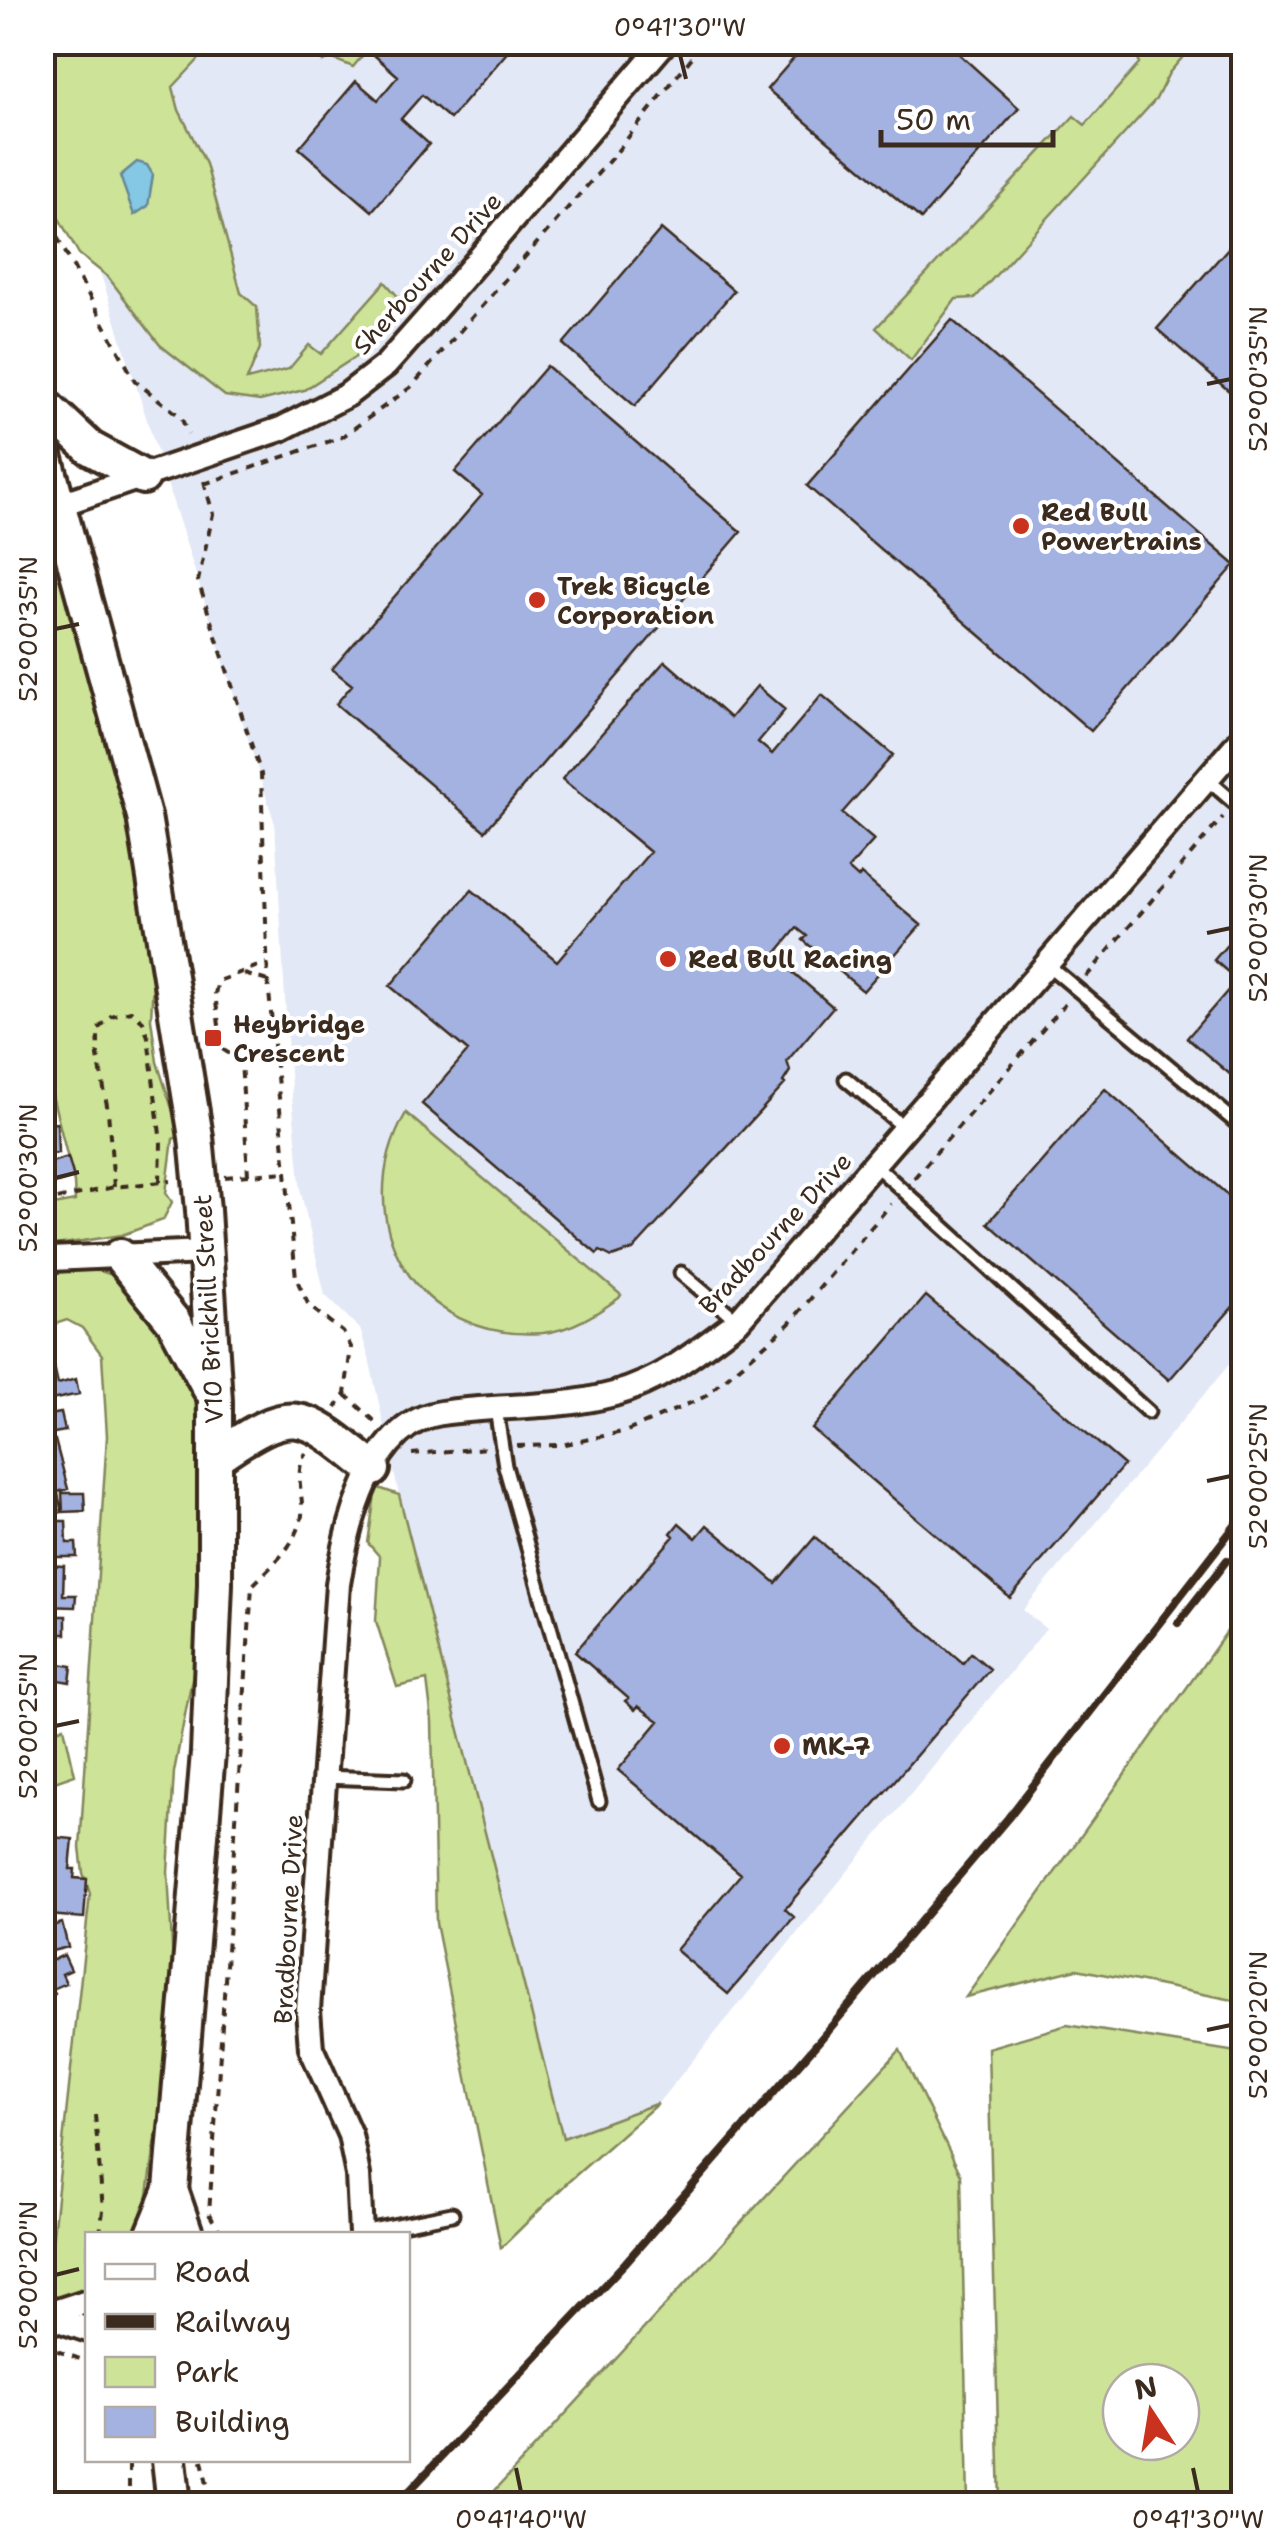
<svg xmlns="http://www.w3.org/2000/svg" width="1286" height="2547" font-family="'Shantell Sans',sans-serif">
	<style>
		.built { fill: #e3e8f6 }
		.green { fill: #cce398; stroke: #84865b; stroke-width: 2.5; fill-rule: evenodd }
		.water { fill: #84c8e5; stroke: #678995; stroke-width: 2.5 }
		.building { fill: #a3b2e1; stroke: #3b2a1e; stroke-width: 2.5 }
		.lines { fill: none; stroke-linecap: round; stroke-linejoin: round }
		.lane-casing { stroke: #3b2a1e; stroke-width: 19 }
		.street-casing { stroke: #3b2a1e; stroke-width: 30 }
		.secondary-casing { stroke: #3b2a1e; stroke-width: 40 }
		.path { stroke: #3b2a1e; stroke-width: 4; stroke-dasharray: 8 8; stroke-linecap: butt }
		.lane { stroke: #fff; stroke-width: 11 }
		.street { stroke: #fff; stroke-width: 22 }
		.secondary { stroke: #fff; stroke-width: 32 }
		.rail { stroke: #3b2a1e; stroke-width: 8 }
		.secondary-bridge-casing { stroke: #3b2a1e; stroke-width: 40; stroke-linecap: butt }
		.secondary-bridge { stroke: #fff; stroke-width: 32 }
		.ticks { fill: none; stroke: #3b2a1e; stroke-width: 4 }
		.poi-dot { fill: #c8321e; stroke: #fff; stroke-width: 4 }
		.labels { text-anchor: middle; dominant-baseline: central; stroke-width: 8; stroke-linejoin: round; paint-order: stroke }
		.street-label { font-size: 25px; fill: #3b2a1e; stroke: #fff }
		.poi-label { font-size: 25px; font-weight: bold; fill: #3b2a1e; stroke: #fff; text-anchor: start }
		.neatline { fill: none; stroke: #3b2a1e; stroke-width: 4 }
		.ticks-label { font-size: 25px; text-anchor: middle; fill: #3b2a1e }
	</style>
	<rect width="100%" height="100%" fill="#fff"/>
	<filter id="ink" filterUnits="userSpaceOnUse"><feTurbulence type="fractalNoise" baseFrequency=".01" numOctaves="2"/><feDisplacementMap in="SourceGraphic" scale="20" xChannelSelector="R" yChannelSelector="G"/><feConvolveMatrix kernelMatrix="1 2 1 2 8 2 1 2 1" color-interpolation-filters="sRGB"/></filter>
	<g filter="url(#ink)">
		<path class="built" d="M42 43H1243V1348L1023 1610 1046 1629 658 2103 563 2139 399 1495 369 1358 360 1329 325 1295 301 1193 288 1052 275 824 76 196Z"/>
		<path class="green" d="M42 43H214L173 87 179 110 206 164 241 293 257 307 260 348 247 380 289 369 309 345 321 354 385 282 401 300 391 326 360 354 304 390 260 401 225 396 160 345 108 277 79 254 43 190Z
			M300 43H359L367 50 353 67 331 58 323 62Z
			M1138 43H1195L1169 73 1156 99 975 298 956 299 911 360 876 328 1074 116 1085 125 1139 64Z
			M43 501 108 733 154 961 151 1019 157 1062 181 1136 173 1139 166 1193 172 1202 163 1220 122 1235 43 1247 42 1207 75 1201 74 1183 42 1055Z
			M406 1113 621 1295 619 1298C596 1314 572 1330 543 1333 416 1343 345 1221 406 1113Z
			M76 1270 100 1271 122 1278 186 1360 195 1399 204 1520 203 1582 196 1658 174 1772 168 1872 175 2002 146 2209 135 2234H88L87 2288 79 2293 43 2299V2256L51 2253 90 1894 83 1873 80 1848 107 1436 102 1355 82 1328 67 1320 43 1328V1275Z
			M376 1487 399 1495 563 2138 658 2103 568 2182 501 2248 436 1923 432 1721 427 1680 397 1687 376 1621 380 1557 368 1543Z
			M1243 1609V2002L1077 1969 966 1997Z
			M64 1727 75 1775 43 1786V1736Z
			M1067 2025 1243 2053V2504H1000L988 2048ZM1121 2382H1181V2442H1121Z
			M900 2050 961 2175 968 2504H492L489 2497Z"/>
		<path class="water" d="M137 162 147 165 153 175 148 206 134 215 120 176Z"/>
		<path class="building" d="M359 42H516L450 119 422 95 401 119 429 144 372 211 299 148 356 81 378 100 398 76Z
			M808 42H946L1019 108 921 219 767 89Z
			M661 229 734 291 635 406 563 344Z
			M1244 230V404L1157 329Z
			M952 320 1235 565 1091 731 807 486Z
			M547 366 741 532 485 831 336 704 352 685 332 669 482 495 455 472Z
			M665 661 730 718 757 686 785 710 758 742 772 754 822 695 893 755 842 813 874 840 848 869 858 878 861 874 921 925 863 991 803 940 807 936 797 928 774 956 833 1007 787 1061 790 1071 783 1082 785 1084 633 1250 612 1257 600 1251 597 1254 422 1104 468 1051 390 986 472 890 557 961 650 852 562 779Z
			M1244 925V1086L1187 1038 1237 980 1214 960Z
			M1105 1089 1244 1209V1294L1169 1380 988 1223Z
			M57 1123 58 1153 42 1154V1124Z
			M68 1157 74 1178 54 1184 48 1163Z
			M926 1296 1124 1465 1010 1598 812 1429Z
			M53 1362 58 1384 76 1379 79 1394 42 1402V1364Z
			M61 1413 65 1431 43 1435 42 1416Z
			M55 1440 68 1489 44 1496 42 1443Z
			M62 1493H84L85 1511 63 1512Z
			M58 1494 62 1512 42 1516V1497Z
			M42 1521H66L67 1543H76L77 1557H42Z
			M679 1523 696 1538 707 1525 776 1583 815 1537 963 1663 971 1653 990 1669 785 1909 794 1917 728 1994 676 1950 741 1874 618 1770 659 1721 638 1706 635 1710 625 1701 628 1698 575 1652 674 1536 671 1533Z
			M42 1565 64 1566 63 1595H76L75 1607 42 1606Z
			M44 1616H66V1634H44Z
			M42 1640 56 1642 52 1663 72 1666 70 1682 42 1677Z
			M42 1836 73 1839 70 1869H75L74 1878 87 1879 84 1918 49 1915 50 1900 42 1899Z
			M62 1923 68 1947 44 1953 42 1929Z
			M64 1955 71 1970 62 1974 66 1983 52 1989 55 1994 42 2000V1965Z"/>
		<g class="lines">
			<defs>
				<path id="lane" d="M1207 779 1244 811
					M1048 965 1244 1129
					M846 1079 906 1129
					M875 1165 1148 1412
					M681 1273 738 1321
					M496 1409 505 1466 599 1801
					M323 1777 404 1780
					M362 2232 452 2214"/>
				<path id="street" d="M61 504 281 429 347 395 386 365 440 304 665 42
					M42 1263 51 1259 204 1252
					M361 2234 358 2175 350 2135 311 2048 308 2010 338 1584C347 1526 371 1423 441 1413 500 1404 554 1410 614 1394 662 1381 699 1350 738 1321L1244 736
					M42 2316 88 2301
					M47 2316 88 2330"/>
				<path id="secondary" d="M42 403 90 448 143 477
					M42 445 144 816 196 1137
					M120 1256 174 1322 209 1388
					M215 1458C294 1403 301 1410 373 1469
					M171 2190 186 2234
					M153 2234 171 2190 208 1753 215 1584V1401L203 1210
					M169 2460 174 2504"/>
			</defs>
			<use href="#lane" class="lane-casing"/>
			<use href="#street" class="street-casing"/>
			<use href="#secondary" class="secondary-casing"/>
			<path class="path" d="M42 209 135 381 181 417 188 434
				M204 481 213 514 198 581 261 774 268 981 296 1278 309 1306 343 1332 351 1347 345 1394 336 1408
				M204 484 342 437 411 387 615 154 704 42
				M244 974 268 981
				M1086 977 1223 817
				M248 1175 241 1061 222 1049 215 994 218 981 266 963
				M225 1177 286 1172
				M914 1178 1065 1004
				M114 1187 108 1111 98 1056V1029L111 1016 131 1011 143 1021 148 1037 161 1143 160 1182
				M42 1202 114 1187 171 1181
				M345 1394 379 1425
				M517 1446 561 1445 627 1431 704 1397 789 1324 891 1204
				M412 1454 487 1448
				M95 2115 103 2210 100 2234
				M222 2234 209 2214 252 1586C270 1567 299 1543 302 1515 304 1494 293 1473 306 1453
				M42 2345 88 2362
				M202 2460 211 2504
				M129 2504V2460"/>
			<use href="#lane" class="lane"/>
			<use href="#street" class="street"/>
			<use href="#secondary" class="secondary"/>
			<path class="rail" d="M1178 1623 1227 1560
				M397 2504 625 2263 819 2041 1008 1818 1244 1514"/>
			<defs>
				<path id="secondary-bridge" d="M196 1137 203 1210"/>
			</defs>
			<use href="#secondary-bridge" class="secondary-bridge-casing"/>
			<use href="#secondary-bridge" class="secondary-bridge"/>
		</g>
	</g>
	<path class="ticks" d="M680 55 686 79M1207 384 1231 379M55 629 79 624M1207 933 1231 928M55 1178 79 1172M1207 1481 1231 1476M55 1726 79 1721M1207 2030 1231 2025M55 2275 79 2269M516 2468 521 2492M1193 2468 1198 2492"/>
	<g class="poi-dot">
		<circle cx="1021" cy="526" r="10"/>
		<circle cx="537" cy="600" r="10"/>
		<circle cx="668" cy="959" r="10"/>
		<rect x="203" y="1028" width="20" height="20" rx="5"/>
		<circle cx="782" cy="1746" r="10"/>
	</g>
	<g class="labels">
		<g class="street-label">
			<text transform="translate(427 273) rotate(-48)">Sherbourne Drive</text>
			<text transform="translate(775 1233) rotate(-47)">Bradbourne Drive</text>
			<text transform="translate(208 1309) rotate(-93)">V10 Brickhill Street</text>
			<text transform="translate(288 1919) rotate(-87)">Bradbourne Drive</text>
		</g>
		<g class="poi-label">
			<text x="1041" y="512">Red Bull<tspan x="1041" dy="29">Powertrains</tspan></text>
			<text x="557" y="586">Trek Bicycle<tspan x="557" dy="29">Corporation</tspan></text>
			<text x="688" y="959">Red Bull Racing</text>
			<text x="233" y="1024">Heybridge<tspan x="233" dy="29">Crescent</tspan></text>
			<text x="802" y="1746">MK-7</text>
		</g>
	</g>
	<rect width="1286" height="2547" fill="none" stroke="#fff" stroke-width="110"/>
	<rect x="85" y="2232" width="325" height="230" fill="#ffffff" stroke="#b1aaa5" stroke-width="2.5"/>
	<rect x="105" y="2264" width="50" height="15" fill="#ffffff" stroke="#b1aaa5" stroke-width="2.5"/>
	<text x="175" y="2282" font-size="30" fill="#3b2a1e">Road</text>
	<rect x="105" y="2314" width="50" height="15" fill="#3b2a1e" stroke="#b1aaa5" stroke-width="2.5"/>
	<text x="175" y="2332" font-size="30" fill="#3b2a1e">Railway</text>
	<rect x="105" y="2357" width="50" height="30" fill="#cce398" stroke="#b1aaa5" stroke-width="2.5"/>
	<text x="175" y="2382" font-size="30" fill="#3b2a1e">Park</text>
	<rect x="105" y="2407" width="50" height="30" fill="#a3b2e1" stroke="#b1aaa5" stroke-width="2.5"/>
	<text x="175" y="2432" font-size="30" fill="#3b2a1e">Building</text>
	<g transform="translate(1151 2412) rotate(348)"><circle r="48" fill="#ffffff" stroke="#b1aaa5" stroke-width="2.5"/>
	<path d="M0-8L18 38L0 25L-18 38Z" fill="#c8321e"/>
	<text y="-15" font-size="28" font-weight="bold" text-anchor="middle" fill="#3b2a1e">N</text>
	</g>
	<path d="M881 130v15h172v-15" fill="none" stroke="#3b2a1e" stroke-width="5"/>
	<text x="896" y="130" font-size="30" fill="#3b2a1e" stroke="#ffffff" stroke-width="8" paint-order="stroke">50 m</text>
	<rect x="55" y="55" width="1176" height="2437" class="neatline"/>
	<g class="ticks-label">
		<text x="680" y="36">0°41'30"W</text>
		<text transform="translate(1258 379) rotate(-90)" y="9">52°00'35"N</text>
		<text transform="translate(28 629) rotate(-90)" y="9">52°00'35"N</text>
		<text transform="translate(1258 928) rotate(-90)" y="9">52°00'30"N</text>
		<text transform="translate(28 1178) rotate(-90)" y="9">52°00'30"N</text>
		<text transform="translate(1258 1476) rotate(-90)" y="9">52°00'25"N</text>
		<text transform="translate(28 1726) rotate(-90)" y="9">52°00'25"N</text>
		<text transform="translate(1258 2025) rotate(-90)" y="9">52°00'20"N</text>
		<text transform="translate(28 2275) rotate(-90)" y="9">52°00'20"N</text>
		<text x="521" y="2528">0°41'40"W</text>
		<text x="1198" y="2528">0°41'30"W</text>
	</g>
</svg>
